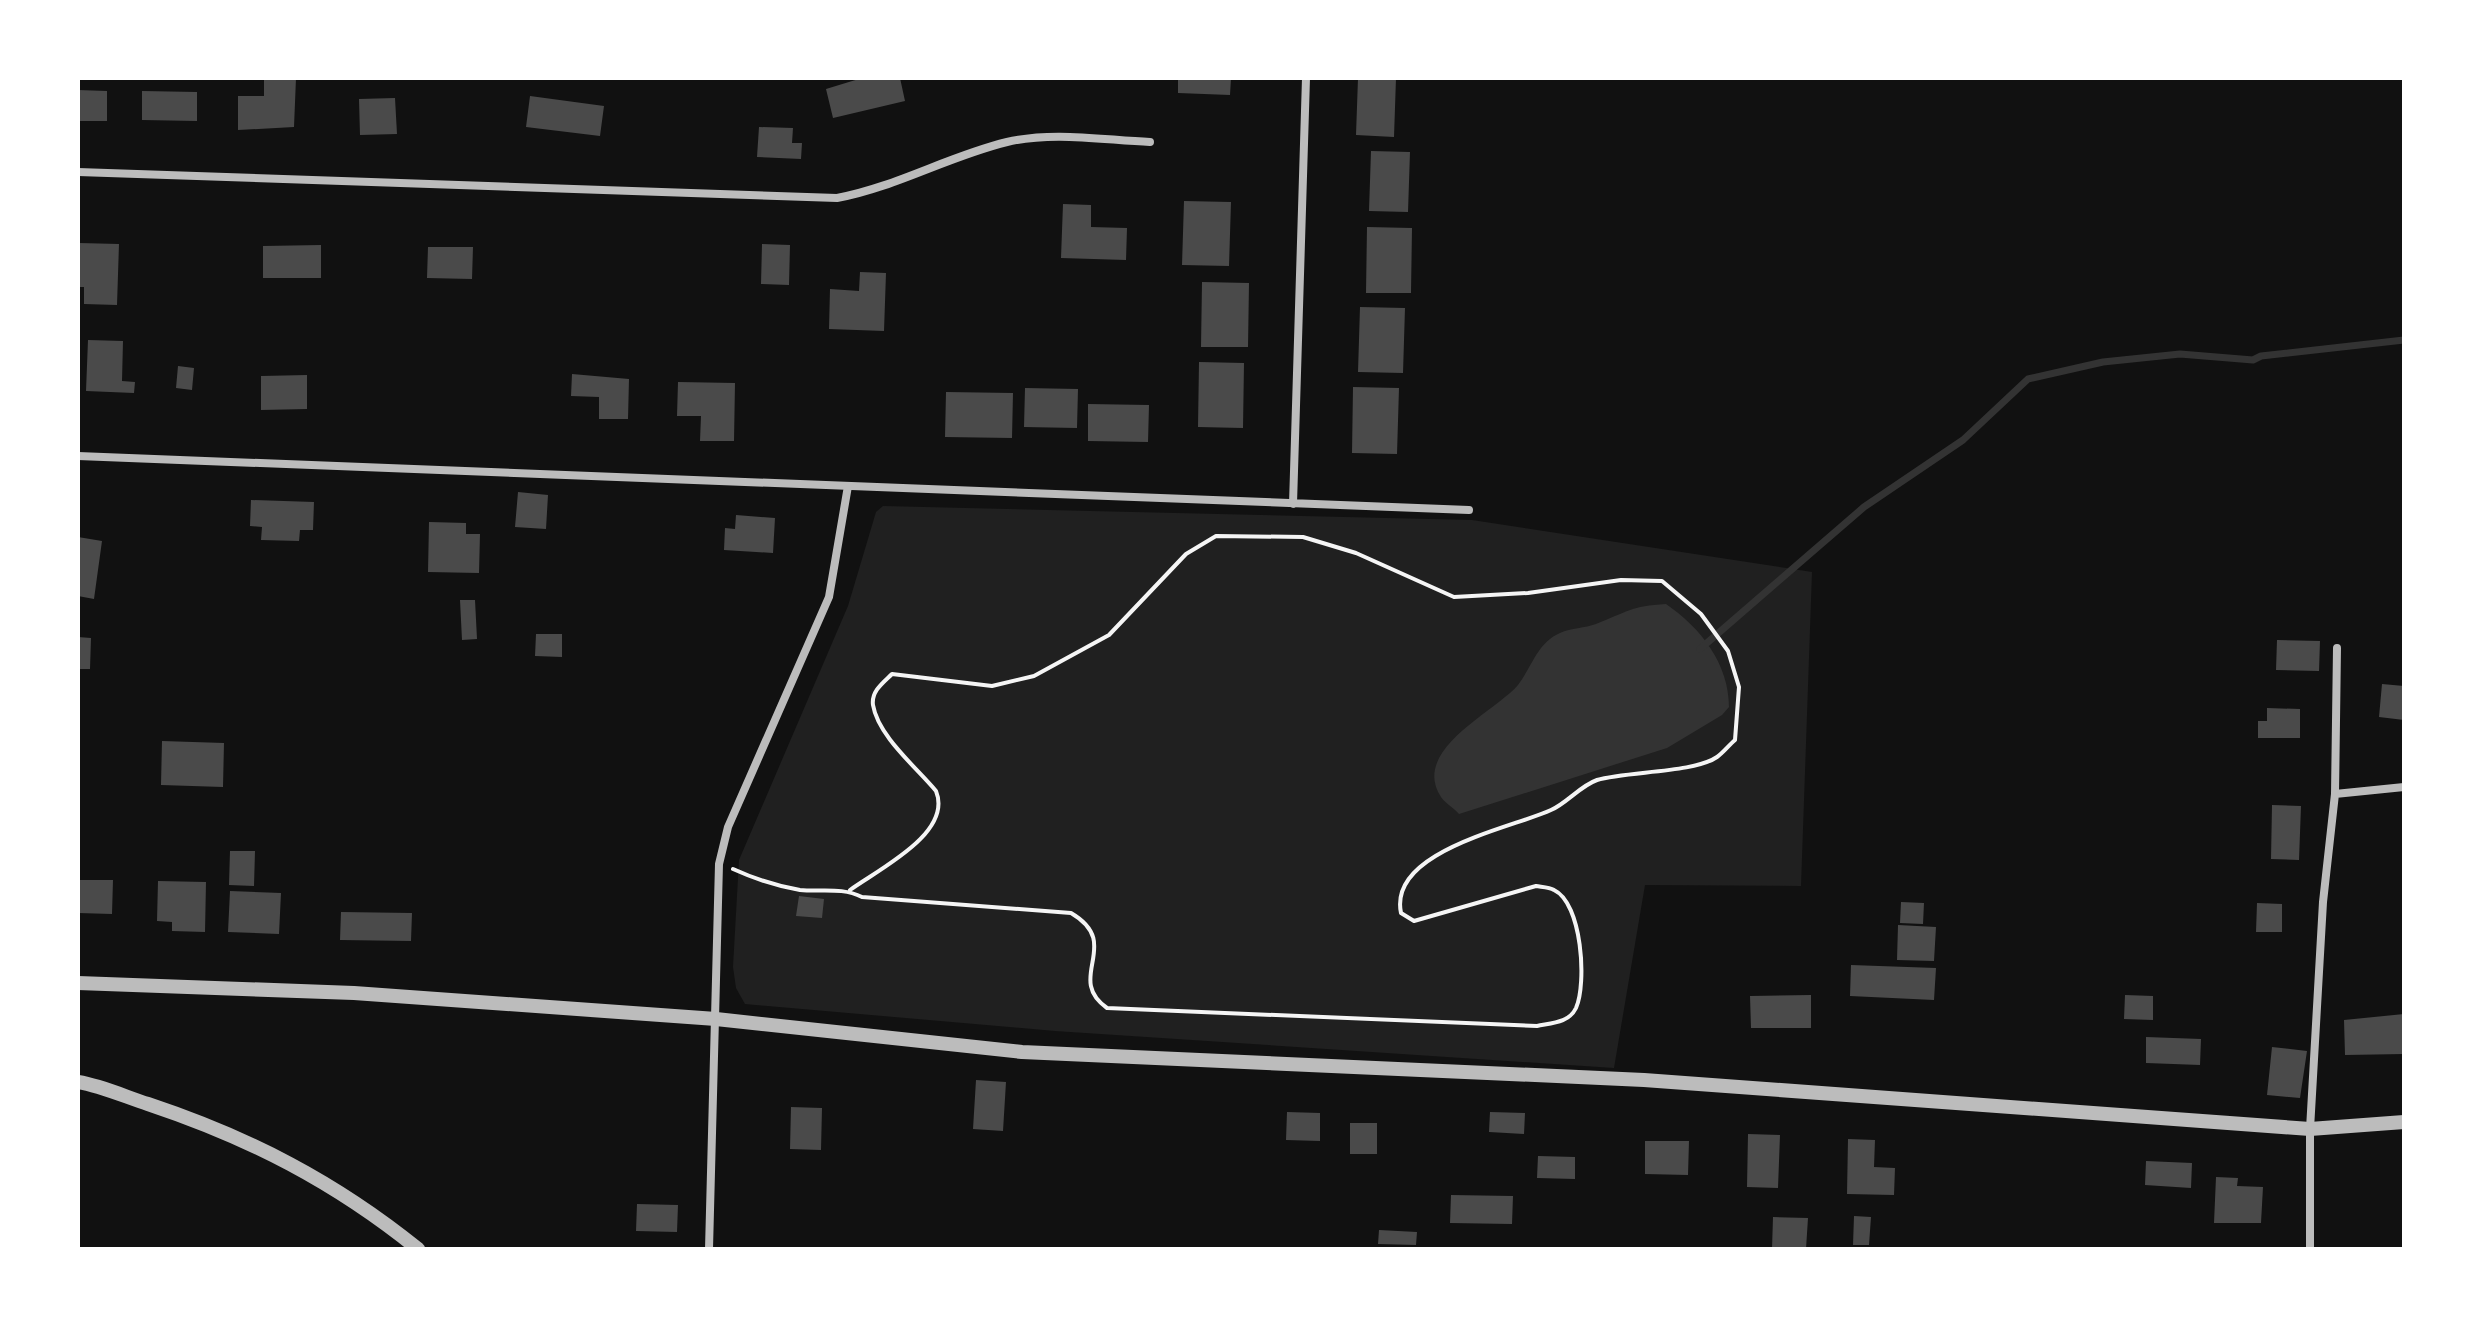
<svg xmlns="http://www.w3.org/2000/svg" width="2482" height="1327" font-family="Mulish,sans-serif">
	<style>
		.green { fill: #202020 }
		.water { fill: #333 }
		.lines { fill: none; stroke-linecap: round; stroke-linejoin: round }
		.stream { stroke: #333; stroke-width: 7 }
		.building { fill: #4a4a4a }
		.path { stroke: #f5f5f5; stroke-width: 4 }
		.minor { stroke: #bcbcbc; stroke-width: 8 }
		.tertiary { stroke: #bcbcbc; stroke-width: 14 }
	</style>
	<rect width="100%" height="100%" fill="#111"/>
	<path class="green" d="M883 506 1472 520 1812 572 1801 886 1645 885 1614 1068 1055 1031 745 1004 736 988 733 967 739 860 848 606 876 512Z"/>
	<path class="water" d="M1666 604C1701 628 1729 664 1729 707L1722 715 1667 748 1459 814C1453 807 1445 803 1441 797 1410 750 1495 712 1518 685 1532 667 1537 643 1560 633 1571 628 1585 628 1596 624 1627 612 1631 606 1666 604Z"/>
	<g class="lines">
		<path class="stream" d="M1700 649 1864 507 1963 440 2028 379 2103 362 2180 354 2253 360 2261 356 2404 340"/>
	</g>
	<path class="building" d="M264 78H296L294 127 238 130V96H264Z
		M862 78H900L905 101 833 118 826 89Z
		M1178 78H1231L1230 95 1178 93Z
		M1358 78H1396L1394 137 1356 135Z
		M78 90 107 91V121H78Z
		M142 91 197 92V121L142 120Z
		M530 96 604 106 600 136 526 127Z
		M395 98 397 134 360 135 359 99Z
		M759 127 793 128 792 143H802L801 159 757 157Z
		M1371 151 1410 152 1408 212 1369 211Z
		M1184 201 1231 202 1229 266 1182 265Z
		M1063 204 1091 205V227L1127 228 1126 260 1061 258Z
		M1367 227 1412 228 1411 293H1366Z
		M79 243 119 244 117 305 84 304V287H78Z
		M762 244 790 245 789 285 761 284Z
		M321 245V278H263V246Z
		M428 247H473L472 279 427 278Z
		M860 272 886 273 884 331 829 329 830 289 859 291Z
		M1202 282 1249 283 1248 347H1201Z
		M1360 307 1405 308 1403 373 1358 372Z
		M88 340 123 341 122 381 135 382 134 393 86 391Z
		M1199 362 1244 363 1243 428 1198 427Z
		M178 366 194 368 192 390 176 388Z
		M572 374 629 379 628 419H599V397L571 396Z
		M307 375V409L261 410V376Z
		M678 382 735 383 734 441H700L701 416H677Z
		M1353 387 1399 388 1397 454 1352 453Z
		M1025 388 1078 389 1077 428 1024 427Z
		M946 392 1013 393 1012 438 945 437Z
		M1088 404 1149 405 1148 442 1088 441Z
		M518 492 548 495 546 529 515 527Z
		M251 500 314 502 313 530H300L299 541 261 540 262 527 250 526Z
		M736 515 775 518 773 553 724 550 725 528 735 529Z
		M429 522 466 523V534H480L479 573 428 572Z
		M78 537 102 541 94 599 78 596Z
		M460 600H475L477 639 462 640Z
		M536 634H562V657L535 656Z
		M78 637 91 638 90 669H78Z
		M2277 640 2320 641 2319 671 2276 670Z
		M2382 684 2404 686V720L2379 717Z
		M2267 708 2300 709V738H2258V721H2267Z
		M162 741 224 743 223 787 161 785Z
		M2272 805 2301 806 2299 860 2271 859Z
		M230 851H255L254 886 229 885Z
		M78 880H113L112 914 78 913Z
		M158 881 206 882 205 932 172 931V922L157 921Z
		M230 891 281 893 279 934 228 932Z
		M799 896 824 899 822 918 796 916Z
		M1901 902 1924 903 1923 924 1900 923Z
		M2257 903 2282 904V932H2256Z
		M341 912 412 913 411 941 340 940Z
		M1898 925 1936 927 1934 961 1897 960Z
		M1851 965 1936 968 1934 1000 1850 996Z
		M1811 995V1028H1751L1750 996Z
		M2125 995 2153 996V1020L2124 1019Z
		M2404 1014V1054L2345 1055 2344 1020Z
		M2146 1037 2201 1039 2200 1065 2146 1063Z
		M2272 1047 2307 1051 2300 1098 2267 1095Z
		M976 1080 1006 1082 1003 1131 973 1129Z
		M791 1107 822 1108 821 1150 790 1149Z
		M1287 1112 1320 1113V1141L1286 1140Z
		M1490 1112 1525 1113 1524 1134 1489 1132Z
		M1350 1123H1377V1154H1350Z
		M1748 1134 1780 1135 1778 1188 1747 1187Z
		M1848 1139 1875 1140 1874 1167 1895 1168 1894 1195 1847 1194Z
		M1645 1141H1689L1688 1175 1645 1174Z
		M1538 1156 1575 1157V1179L1537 1178Z
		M2146 1161 2192 1163 2191 1188 2145 1185Z
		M2216 1177 2238 1178 2237 1186 2263 1187 2261 1223H2214Z
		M1451 1195 1513 1196 1512 1224 1450 1223Z
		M637 1204 678 1205 677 1232 636 1231Z
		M1854 1216 1871 1217 1869 1245H1853Z
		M1773 1217 1808 1218 1806 1249H1772Z
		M1379 1230 1417 1232 1416 1245 1378 1244Z"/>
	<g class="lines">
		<path class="path" d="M733 869C755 879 776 886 800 890 822 892 842 887 862 897L1071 913C1124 944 1064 978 1107 1008L1537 1026C1551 1023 1569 1023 1576 1008 1587 983 1582 903 1554 890 1549 887 1541 887 1536 886L1414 921 1401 913C1388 851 1512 828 1551 810 1567 803 1580 786 1597 780 1627 771 1694 773 1717 757 1724 752 1729 745 1735 740L1739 687 1728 651 1701 614 1662 581 1621 580 1528 593 1454 597 1356 553 1303 537 1216 536 1186 554 1109 635 1034 676 992 686 892 674C884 682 871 691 873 705 878 736 917 768 936 791 953 833 879 869 850 890"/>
		<path class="minor" d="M78 172 837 198C896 187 949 156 1007 142 1053 131 1103 140 1150 142
			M78 456 1469 510
			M1293 504 1306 78
			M2335 794 2404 787
			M709 1249 719 864 728 827 829 597 848 486
			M2310 1249V1129L2323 902 2335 794 2337 648"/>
		<path class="tertiary" d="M78 983 354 993 716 1019 1022 1052 1644 1080 2310 1129 2404 1122
			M78 1082C102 1086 126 1097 148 1104 250 1138 335 1182 418 1249"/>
	</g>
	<rect width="2482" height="1327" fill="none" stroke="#ffffff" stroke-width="160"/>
</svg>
